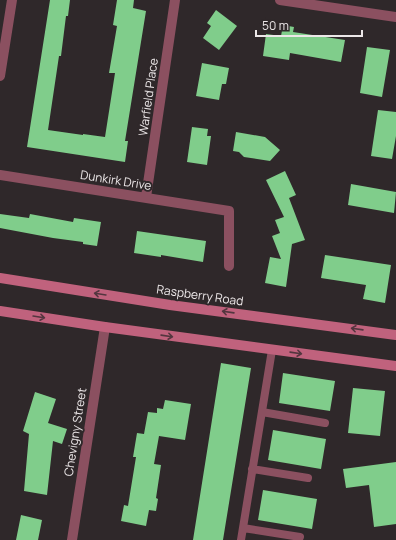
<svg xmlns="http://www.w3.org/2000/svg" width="396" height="540" font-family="Manrope,sans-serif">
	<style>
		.building { fill: #80cd8b }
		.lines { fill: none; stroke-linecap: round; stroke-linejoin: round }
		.service { stroke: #8b5060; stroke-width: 8 }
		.minor { stroke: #8b5060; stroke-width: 10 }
		.secondary { stroke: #c0627d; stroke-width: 10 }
		.oneway { stroke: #53363f }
		.labels { text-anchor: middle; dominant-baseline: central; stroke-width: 4; stroke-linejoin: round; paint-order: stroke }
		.street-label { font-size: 12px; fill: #ece7e8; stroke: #2f282a }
	</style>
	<rect width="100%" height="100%" fill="#2f282a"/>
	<path class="building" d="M50 0H70L68 16H66L61 56H59L48 130 83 135V134L105 137 115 73H109L117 26 113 25 117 0H134L133 8 146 11 125 141H128L125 162 27 147Z
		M216 10 237 26 219 50 203 38 211 26 207 23Z
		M283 25 294 27 293 32 345 40 341 62 290 53 289 60 263 56 266 34 281 36Z
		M367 47 390 50 382 97 360 93Z
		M202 63 229 68 226 84H222L219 100 196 96Z
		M378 110 396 112V136L392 159 371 156Z
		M192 127 208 129 207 136H211L207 165 187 162Z
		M236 132 265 137 280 150 270 161 244 157 239 152 233 151Z
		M285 171 296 195 289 198 305 240 292 244 286 287 265 283 270 257 281 259 272 236 280 233 275 220 284 217 266 180Z
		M351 184 396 192 394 213 348 205Z
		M0 214 29 218 30 214 73 222 74 218 101 222 97 246 83 244V242L53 238 0 228Z
		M137 231 206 241 203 262 161 255V257L134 253Z
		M325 255 391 265 385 303 363 299 366 285 321 278Z
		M221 363 251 368 223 540H193Z
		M283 373 335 381 330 411 279 403Z
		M353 388 385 391 380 436 348 433Z
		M35 392 56 399 48 423 67 429 62 444 53 441 47 495 24 491 29 434 23 431Z
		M165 400 191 404 185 440 159 436 154 464 161 465 156 498 158 499 156 511 149 510 146 526 121 521 124 505 128 506 136 457H133L137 433 144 434 148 412 157 413V408L163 409Z
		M273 430 326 439 321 469 268 460Z
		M396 462V524L374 527 369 485 346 488 343 469Z
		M263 490 317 499 312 529 258 520Z
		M21 515 42 520 38 540H16Z"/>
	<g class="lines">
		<path class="service" d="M262 412 325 423
			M252 469 308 478
			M243 528 300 537
			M241 540 272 350"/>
		<path class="minor" d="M280 0 396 17
			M0 76 12 0
			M0 175 229 211V266
			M146 197 175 0
			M72 540 105 327"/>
		<path class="secondary" d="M0 278 170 305 396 335
			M0 311 105 327 396 366"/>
	</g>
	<defs><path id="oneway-shaft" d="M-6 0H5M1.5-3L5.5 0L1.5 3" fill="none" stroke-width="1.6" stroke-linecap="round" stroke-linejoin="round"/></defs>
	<g class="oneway">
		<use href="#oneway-shaft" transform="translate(100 294) rotate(-171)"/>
		<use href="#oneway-shaft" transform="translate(228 312) rotate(-172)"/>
		<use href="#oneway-shaft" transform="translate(39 317) rotate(9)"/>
		<use href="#oneway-shaft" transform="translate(357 329) rotate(-172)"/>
		<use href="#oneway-shaft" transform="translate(167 336) rotate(8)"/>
		<use href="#oneway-shaft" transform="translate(296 353) rotate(8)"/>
	</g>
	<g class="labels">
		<g class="street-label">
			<text transform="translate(148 97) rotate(-82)">Warfield Place</text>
			<text transform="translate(116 180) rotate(9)">Dunkirk Drive</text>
			<text transform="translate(200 295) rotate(8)">Raspberry Road</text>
			<text transform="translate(75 432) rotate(-81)">Chevigny Street</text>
		</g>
	</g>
	<path d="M256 30v6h106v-6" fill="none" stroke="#ece7e8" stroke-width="2"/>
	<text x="262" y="30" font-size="12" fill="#ece7e8" stroke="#2f282a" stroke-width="3" paint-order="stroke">50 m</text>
</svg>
